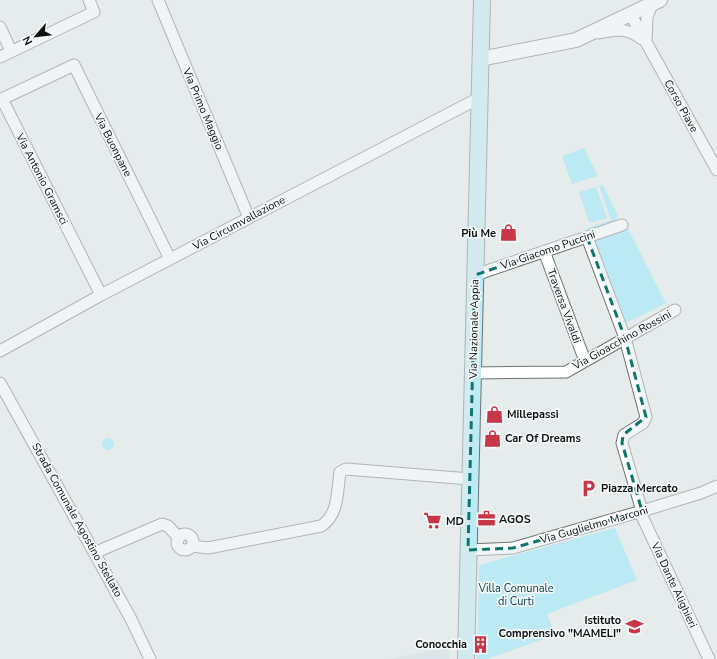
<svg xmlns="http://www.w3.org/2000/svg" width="717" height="659" font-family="'Nunito Sans',sans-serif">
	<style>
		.built { fill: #d0dee1 }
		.green { fill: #8be9fc }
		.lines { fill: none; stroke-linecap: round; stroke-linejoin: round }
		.minor-casing { stroke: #6e7272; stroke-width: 13 }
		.tertiary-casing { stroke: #6e7272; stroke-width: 16 }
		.secondary-casing { stroke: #6e7272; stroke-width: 18 }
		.minor { stroke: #fff; stroke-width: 11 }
		.tertiary { stroke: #fff; stroke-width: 14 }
		.secondary { stroke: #bcebf3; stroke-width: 16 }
		.marked { fill: none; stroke: #0f766e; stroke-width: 3; stroke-dasharray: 8 5; stroke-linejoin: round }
		.labels { text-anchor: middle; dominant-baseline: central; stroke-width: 3.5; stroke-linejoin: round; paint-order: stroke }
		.street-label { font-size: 11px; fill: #0e1010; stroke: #f3f8f9 }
		.poi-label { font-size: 11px; font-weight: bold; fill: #0e1010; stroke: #f3f8f9; text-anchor: start }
		.park-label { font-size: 11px; fill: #063e48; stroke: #f3f8f9 }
	</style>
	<rect width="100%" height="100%" fill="#e6ebec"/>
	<path class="built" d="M449 646V659H391Z"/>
	<path class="green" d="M584 148 598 176 572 184 562 156Z
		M603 185 618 216 615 222 589 231 588 228 611 220 599 186Z
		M596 187 607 218 589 223 579 192Z
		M627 227 666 303 624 324 593 239Z
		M102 444a6 6 0 1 1 12 0a6 6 0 1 1-12 0Z
		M615 528 637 580 547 614 555 635 487 659H477V649H475V639H477L478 634 479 565Z"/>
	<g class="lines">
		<defs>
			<path id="minor" d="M158 0 249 218
				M631 15 717 170
				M0 27 11 51
				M599 33C616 29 628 28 642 39
				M646 41 647 17 652 4
				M0 57 94 12 89 0
				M587 237 625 338 646 417 643 423 624 435 622 443 642 511
				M544 251 585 361
				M475 275 622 225
				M101 295 2 99 74 65 170 259
				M0 351 101 295 479 98
				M473 373 566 372 675 310
				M0 383 131 619 150 659
				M640 512 709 659
				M177 542a8 8 0 1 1 16 0a8 8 0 1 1-16 0Z
				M192 546 208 548 321 526C339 515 337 491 340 472L346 469 470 479
				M468 550 513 548 642 511 701 493 717 486
				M94 553 162 524 168 526 179 538"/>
			<path id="tertiary" d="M480 59 576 40 660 0"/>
			<path id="secondary" d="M466 659 482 0"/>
		</defs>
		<use href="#minor" class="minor-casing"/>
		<use href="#tertiary" class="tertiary-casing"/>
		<use href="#secondary" class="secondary-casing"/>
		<use href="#minor" class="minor"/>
		<use href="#tertiary" class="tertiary"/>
		<use href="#secondary" class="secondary"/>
	</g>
	<path d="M0 0H717V659H0ZM587 237 625 338 646 417 623 435 622 443 642 511 513 548 468 550 475 275Z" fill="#e6ebec" fill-opacity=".55" fill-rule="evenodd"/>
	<path class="marked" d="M587 237 625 338 646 417 623 435 622 443 642 511 513 548 468 550 475 275Z"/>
	<defs>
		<symbol id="shop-bare" viewBox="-9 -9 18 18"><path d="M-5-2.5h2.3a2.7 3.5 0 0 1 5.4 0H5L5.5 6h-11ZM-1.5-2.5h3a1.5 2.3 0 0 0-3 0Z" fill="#c83748" stroke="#f3f8f9" stroke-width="2.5" paint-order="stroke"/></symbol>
		<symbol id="parking-bare" viewBox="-9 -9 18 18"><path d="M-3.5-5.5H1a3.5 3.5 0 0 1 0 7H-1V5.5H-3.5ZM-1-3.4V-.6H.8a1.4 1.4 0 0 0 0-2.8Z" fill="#c83748" stroke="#f3f8f9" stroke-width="2.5" paint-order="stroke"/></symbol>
		<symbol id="office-bare" viewBox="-9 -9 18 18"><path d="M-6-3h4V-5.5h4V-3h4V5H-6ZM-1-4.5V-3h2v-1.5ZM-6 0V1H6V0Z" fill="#c83748" stroke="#f3f8f9" stroke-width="2.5" paint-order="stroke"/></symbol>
		<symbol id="supermarket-bare" viewBox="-9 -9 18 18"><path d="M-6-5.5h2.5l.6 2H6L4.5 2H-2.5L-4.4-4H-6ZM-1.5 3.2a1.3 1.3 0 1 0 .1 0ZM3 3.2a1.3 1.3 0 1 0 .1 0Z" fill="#c83748" stroke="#f3f8f9" stroke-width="2.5" paint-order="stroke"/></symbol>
		<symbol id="school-bare" viewBox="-9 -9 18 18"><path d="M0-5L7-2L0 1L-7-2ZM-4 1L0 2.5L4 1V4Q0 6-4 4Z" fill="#c83748" stroke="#f3f8f9" stroke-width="2.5" paint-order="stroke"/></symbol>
		<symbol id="building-bare" viewBox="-9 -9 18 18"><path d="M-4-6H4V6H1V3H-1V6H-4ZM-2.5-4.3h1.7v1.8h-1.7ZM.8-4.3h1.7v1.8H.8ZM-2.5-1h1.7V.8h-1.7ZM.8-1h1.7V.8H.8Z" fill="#c83748" stroke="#f3f8f9" stroke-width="2.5" paint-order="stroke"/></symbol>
	</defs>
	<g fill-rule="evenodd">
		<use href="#shop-bare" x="496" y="220" width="25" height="25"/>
		<use href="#shop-bare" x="482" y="402" width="25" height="25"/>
		<use href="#shop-bare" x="480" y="426" width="25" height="25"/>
		<use href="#parking-bare" x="576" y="476" width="25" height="25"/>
		<use href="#office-bare" x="474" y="506" width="25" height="25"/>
		<use href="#supermarket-bare" x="420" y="508" width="25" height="25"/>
		<use href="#school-bare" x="622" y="614" width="25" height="25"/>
		<use href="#building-bare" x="468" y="632" width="25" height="25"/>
	</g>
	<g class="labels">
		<g class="street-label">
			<text transform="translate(681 106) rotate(61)">Corso Piave</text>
			<text transform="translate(203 109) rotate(67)">Via Primo Maggio</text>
			<text transform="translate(113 145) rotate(63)">Via Buonpane</text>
			<text transform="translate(42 179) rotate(63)">Via Antonio Gramsci</text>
			<text transform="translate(239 223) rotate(-28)">Via Circumvallazione</text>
			<text transform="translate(548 250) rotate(-19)">Via Giacomo Puccini</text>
			<text transform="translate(564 306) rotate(70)">Traversa Vivaldi</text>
			<text transform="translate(474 329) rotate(-89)">Via Nazionale Appia</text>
			<text transform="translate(622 340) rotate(-29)">Via Gioacchino Rossini</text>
			<text transform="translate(77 520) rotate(61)">Strada Comunale Agostino Stellato</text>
			<text transform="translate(594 525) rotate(-16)">Via Guglielmo Marconi</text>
			<text transform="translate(674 585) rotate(65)">Via Dante Alighieri</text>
		</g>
		<g class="poi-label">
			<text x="496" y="233" text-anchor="end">Più Me</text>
			<text x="507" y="414">Millepassi</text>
			<text x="505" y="438">Car Of Dreams</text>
			<text x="601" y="488">Piazza Mercato</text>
			<text x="499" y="519">AGOS</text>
			<text x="446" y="521">MD</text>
			<text x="621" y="620" text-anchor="end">Istituto<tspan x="621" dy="13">Comprensivo "MAMELI"</tspan></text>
			<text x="467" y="644" text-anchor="end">Conocchia</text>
		</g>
		<g class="park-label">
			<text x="516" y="588">Villa Comunale<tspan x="516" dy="13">di Curti</tspan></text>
		</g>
	</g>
	<g transform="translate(36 36) rotate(242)" stroke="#f3f8f9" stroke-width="3" paint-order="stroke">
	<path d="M0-3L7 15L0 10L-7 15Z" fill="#0e1010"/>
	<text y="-6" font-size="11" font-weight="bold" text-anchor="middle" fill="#0e1010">N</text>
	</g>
</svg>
